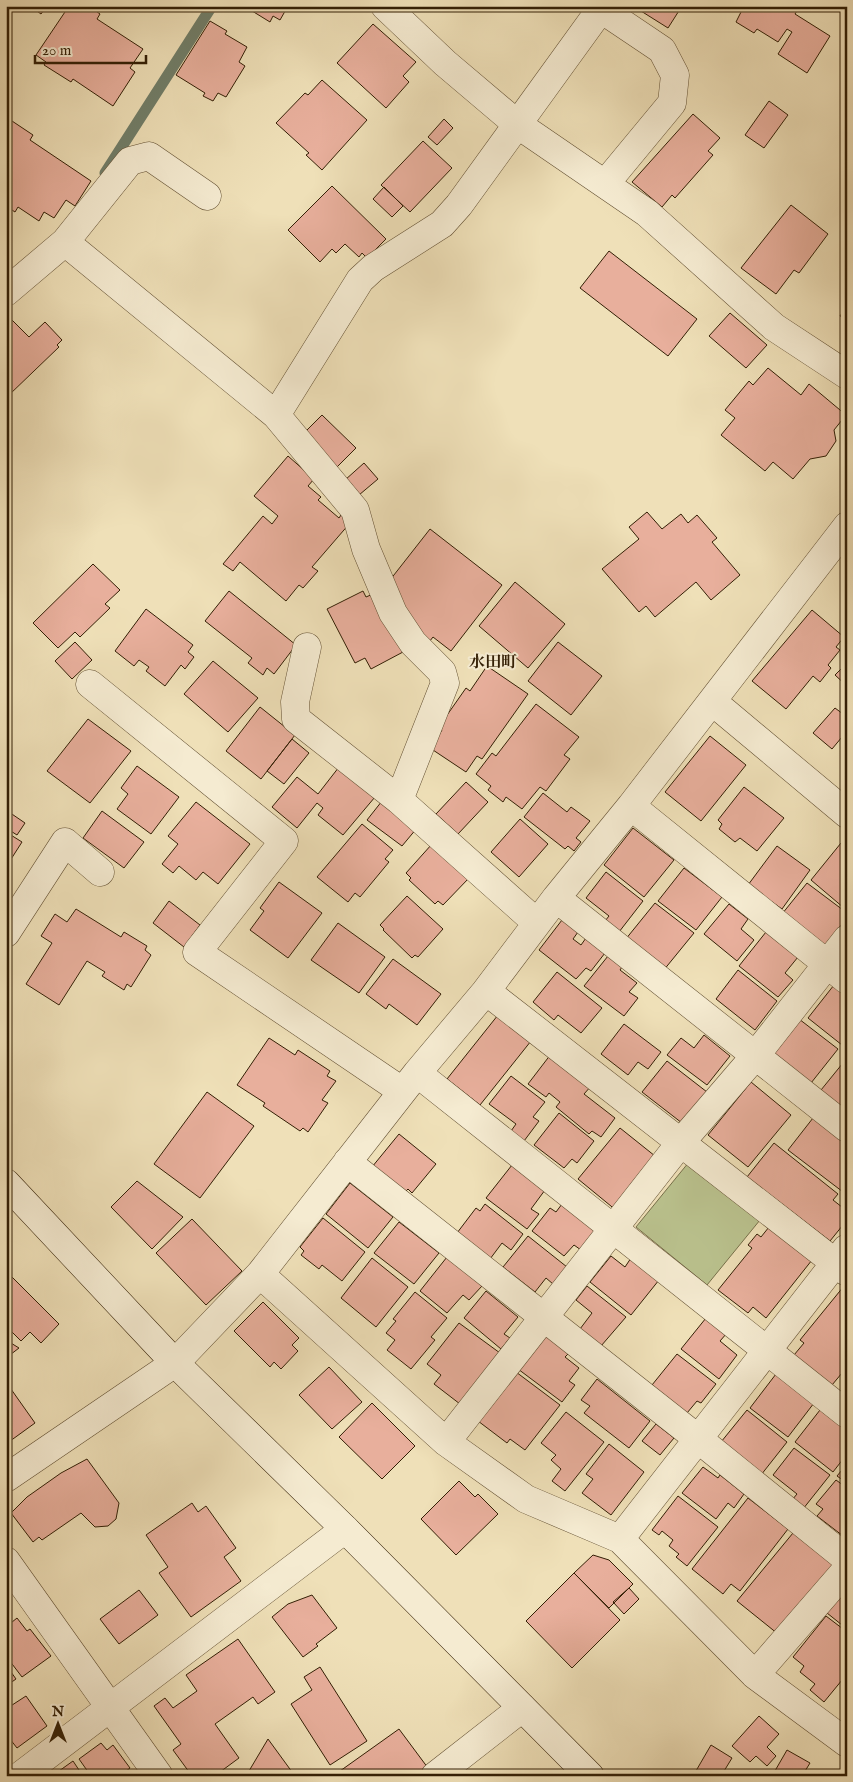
<svg xmlns="http://www.w3.org/2000/svg" width="853" height="1782" font-family="'IM FELL English','Noto Serif JP',serif">
	<style>
		.green { fill: #bac28e; stroke: #76704a }
		.lines { fill: none; stroke-linecap: round; stroke-linejoin: round }
		.stream { stroke: #717e69; stroke-width: 11 }
		.building { fill: #e8af9c; stroke: #331f05 }
		.street-casing { stroke: #624f32; stroke-width: 29 }
		.secondary-casing { stroke: #331f05; stroke-width: 29 }
		.street { stroke: #f5ebd1; stroke-width: 28 }
		.secondary { stroke: #f5ebd1; stroke-width: 28 }
		.labels { text-anchor: middle; dominant-baseline: central; stroke-width: 4; stroke-linejoin: round; paint-order: stroke }
		.quarter-label { font-size: 16px; font-weight: bold; fill: #331f05; stroke: #f5ebd1 }
	</style>
	<rect width="100%" height="100%" fill="#efe0b8"/>
	<filter id="stains"><feTurbulence type="fractalNoise" baseFrequency=".004" numOctaves="4"/><feColorMatrix values="0 0 0 0 .2 0 0 0 0 .09 0 0 0 0 .02 0 0 0 .5 -.17"/></filter>
	<radialGradient id="worn" r=".72"><stop offset=".6" stop-color="#630" stop-opacity="0"/><stop offset="1" stop-color="#630" stop-opacity=".3"/></radialGradient>
	<path class="green" d="M689 1162 760 1220 707 1285 636 1227Z"/>
	<g class="lines">
		<path class="stream" d="M105 173 212 6"/>
	</g>
	<path class="building" d="M30 6H47L41 14Z
		M69 6H89L100 14 97 19 143 49 130 68 135 72 113 106 73 79 71 82 44 65 46 62 36 55Z
		M244 6H288L280 20 273 16 270 22Z
		M633 6H682L668 28Z
		M744 6H800L795 14 830 36 807 73 778 54 792 32 787 29 778 42 757 29 754 33 736 22Z
		M210 21 227 31 225 34 247 47 239 62 245 66 226 97 218 93 213 101 203 96 205 93 176 75Z
		M373 24 416 62 403 76 409 82 386 108 337 63Z
		M322 80 367 120 322 170 306 155 309 153 276 123 305 93 308 95Z
		M769 101 788 115 764 148 745 135Z
		M693 114 720 138 708 151 713 155 675 198 672 195 662 207 632 182Z
		M6 117 33 135 30 140 91 181 75 206 66 200 54 218 44 212 39 221 18 207 15 212 6 206Z
		M444 119 453 128 437 145 428 137Z
		M423 141 452 168 410 212 381 185Z
		M332 186 386 239 367 258 362 253 359 257 345 244 336 253 332 249 320 262 288 230Z
		M384 187 403 206 392 217 373 199Z
		M791 205 828 234 799 273 794 270 776 294 741 268Z
		M609 251 697 319 668 356 580 288Z
		M847 306V320L840 316Z
		M730 313 767 345 746 368 709 336Z
		M6 314 29 337 45 322 62 340 57 345 59 347 9 395 6 392Z
		M768 368 801 395 809 384 846 415 834 430 836 441 826 456 810 459 793 479 773 462 765 471 721 435 735 418 725 410 749 381 753 385Z
		M322 415 356 448 337 467 304 433Z
		M288 456 314 479 308 486 321 497 318 500 339 518 341 515 350 523 312 567 318 571 303 588 299 585 286 601 240 562 233 571 223 564 263 516 272 524 278 516 254 496Z
		M364 463 378 479 359 495 345 480Z
		M647 512 662 529 681 514 688 523 697 515 717 538 712 542 740 575 711 600 696 582 655 617 646 606 639 612 602 569 639 539 629 527Z
		M430 529 502 585 451 651 433 637 426 646 390 580Z
		M93 564 120 590 105 604 110 608 80 637 75 632 58 648 33 623Z
		M515 582 565 624 528 668 479 626Z
		M229 591 296 645 274 674 267 668 263 675 248 663 252 658 205 621Z
		M363 591 366 597 373 594 403 652 371 669 365 658 355 663 327 609Z
		M146 609 193 645 188 652 194 657 185 669 181 665 165 686 146 671 149 667 139 660 134 666 115 651Z
		M812 610 844 637 836 647 840 650 828 665 831 668 820 682 813 676 786 709 752 681Z
		M75 642 92 660 72 679 55 661Z
		M558 642 602 676 571 715 528 681Z
		M213 661 258 698 228 732 184 694Z
		M847 663V686L835 675Z
		M487 666 528 694 482 759 477 756 466 772 430 748 442 730 438 728 466 688 470 691Z
		M536 704 579 737 564 755 570 759 546 791 540 787 522 809 506 797 503 802 488 790 491 786 476 774 492 753 496 756Z
		M260 707 295 735 261 779 226 751Z
		M835 708 847 717V731L832 749 813 733Z
		M88 719 131 751 90 803 47 771Z
		M710 736 746 765 701 821 665 792Z
		M292 739 309 753 284 784 267 771Z
		M137 766 179 797 151 834 117 809 128 794 121 788Z
		M339 767 375 797 343 835 318 815 323 808 317 803 297 828 272 807 297 777 318 794Z
		M466 782 488 802 458 834 436 814Z
		M744 787 784 818 757 851 740 838 735 842 719 829 722 824 718 820Z
		M543 793 567 812 571 807 590 821 576 838 581 842 574 851 568 846 565 849 524 817Z
		M382 801 417 828 402 846 367 820Z
		M196 802 250 844 218 884 203 872 196 880 179 866 173 873 162 864 178 844 168 836Z
		M6 810 25 823 17 835 6 828Z
		M102 811 144 842 124 868 83 838Z
		M520 819 548 844 519 877 491 852Z
		M362 824 393 850 385 859 389 862 360 897 355 893 348 902 317 877Z
		M633 828 674 860 644 897 604 865Z
		M6 832 22 842 6 867Z
		M841 843 847 848V904L844 908 811 880Z
		M432 844 469 878 443 905 438 901 435 904 409 880 411 878 406 873Z
		M777 846 810 870 782 909 748 885Z
		M684 868 722 897 696 930 658 901Z
		M606 872 643 901 619 932 605 921 609 916 586 898Z
		M279 882 322 913 288 958 250 930 264 911 260 908Z
		M807 883 847 913V918L824 947 782 914Z
		M407 896 443 929 418 957 415 955 412 958 383 930 384 929 380 925Z
		M169 901 200 925 184 947 153 923Z
		M655 903 694 933 663 971 625 940Z
		M729 904 748 919 741 929 754 940 737 961 704 934Z
		M76 909 121 937 124 932 147 946 145 950 151 955 131 987 127 984 124 990 102 976 105 972 87 961 59 1005 26 984 52 943 41 936 55 914 67 922Z
		M562 920 578 932 573 939 581 945 586 938 605 953 591 971 586 968 576 979 539 950Z
		M338 923 385 957 359 993 311 960Z
		M766 932 798 957 785 973 793 980 778 997 739 966Z
		M608 956 622 967 620 970 637 983 629 992 638 998 624 1016 584 986Z
		M393 959 441 994 417 1025 389 1004 386 1009 366 994Z
		M738 970 777 1001 755 1030 716 999Z
		M557 972 602 1008 581 1033 558 1015 554 1020 533 1002Z
		M834 985 847 996V1039L842 1045 808 1018Z
		M498 1015 531 1041 480 1105 447 1079Z
		M799 1019 838 1049 811 1083 772 1053Z
		M624 1024 661 1052 648 1069 638 1062 628 1075 601 1054Z
		M704 1035 730 1056 707 1085 667 1055 681 1038 694 1048Z
		M269 1038 295 1055 298 1050 330 1071 327 1076 336 1081 322 1100 328 1103 308 1132 303 1128 300 1131 263 1106 265 1103 237 1085Z
		M551 1054 592 1085 584 1094 615 1118 601 1137 592 1131 589 1134 556 1107 560 1102 549 1093 546 1097 528 1084Z
		M847 1058V1112L821 1090Z
		M667 1061 707 1092 682 1123 642 1092Z
		M511 1076 545 1102 533 1117 539 1121 524 1141 511 1131 516 1124 489 1104Z
		M751 1082 791 1115 748 1167 708 1135Z
		M207 1092 254 1126 200 1198 154 1164Z
		M559 1113 594 1141 577 1163 572 1159 564 1168 534 1145Z
		M813 1118 847 1143 844 1147 847 1150V1195L788 1150Z
		M620 1128 655 1156 617 1211 578 1179Z
		M399 1134 436 1164 412 1193 408 1189 405 1192 372 1167Z
		M774 1143 838 1194 833 1200 847 1211 843 1217 847 1220 830 1241 747 1177Z
		M512 1165 545 1190 531 1209 539 1214 527 1229 486 1198Z
		M137 1181 183 1217 152 1249 111 1207Z
		M350 1183 393 1217 368 1248 326 1214Z
		M485 1204 523 1234 511 1250 502 1243 490 1259 457 1233 476 1208 480 1211Z
		M562 1204 596 1231 581 1250 574 1245 564 1256 532 1231 550 1208 556 1212Z
		M323 1218 365 1252 342 1281 322 1265 319 1269 301 1255 304 1251 300 1247Z
		M192 1219 242 1271 206 1305 156 1253Z
		M399 1222 439 1253 414 1284 374 1253Z
		M769 1227 812 1260 766 1318 753 1307 748 1313 718 1290 752 1248 748 1245 757 1234 761 1237Z
		M528 1236 567 1267 553 1284 546 1278 535 1292 503 1267Z
		M611 1256 625 1267 631 1258 659 1280 631 1315 590 1282Z
		M447 1257 482 1286 469 1300 463 1295 447 1313 420 1291Z
		M372 1258 408 1287 376 1327 341 1298Z
		M6 1271 59 1324 41 1343 30 1332 21 1341 6 1326Z
		M587 1286 626 1317 601 1346 580 1329 592 1313 576 1300Z
		M844 1286 847 1288V1356L842 1362 847 1367 832 1385 794 1355 804 1343 800 1340Z
		M486 1291 518 1317 504 1334 510 1338 501 1349 464 1318Z
		M415 1292 447 1318 431 1337 435 1340 411 1369 387 1350 395 1340 386 1333 396 1321 393 1319Z
		M263 1302 299 1338 292 1345 298 1351 281 1369 274 1362 270 1367 234 1331Z
		M706 1318 727 1333 720 1341 737 1355 719 1379 681 1349Z
		M459 1323 500 1353 460 1404 434 1384 441 1375 427 1364Z
		M546 1334 570 1352 565 1357 579 1368 569 1381 575 1385 562 1402 518 1369Z
		M6 1340 19 1348 6 1358Z
		M677 1354 716 1384 701 1403 697 1401 687 1413 652 1385Z
		M329 1367 362 1402 332 1429 299 1395Z
		M516 1372 560 1405 525 1450 510 1439 507 1443 478 1421Z
		M776 1374 814 1403 788 1437 750 1408Z
		M597 1379 650 1421 629 1448 584 1413 590 1406 581 1400Z
		M6 1382 35 1423 6 1444Z
		M372 1403 415 1446 382 1479 339 1437Z
		M747 1410 787 1442 761 1475 721 1442Z
		M820 1410 847 1431V1454L833 1472 795 1442Z
		M566 1412 604 1442 565 1491 552 1481 561 1469 551 1460 556 1455 541 1443Z
		M656 1424 674 1438 660 1455 642 1441Z
		M609 1444 644 1472 611 1515 582 1493 593 1479 586 1474Z
		M794 1448 830 1475 803 1509 792 1500 797 1494 773 1475Z
		M87 1459 119 1503 116 1519 108 1526 95 1527 81 1513 42 1540 39 1537 33 1542 11 1513 27 1497 61 1473Z
		M847 1464V1483L837 1476Z
		M703 1467 718 1478 720 1475 744 1494 734 1508 728 1503 716 1519 682 1493Z
		M836 1480 847 1488V1539L817 1516 823 1509 816 1504Z
		M459 1481 475 1497 478 1494 498 1514 456 1555 421 1519Z
		M678 1496 718 1527 687 1566 676 1557 679 1554 669 1546 673 1540 662 1531 659 1535 652 1530Z
		M748 1498 788 1529 740 1591 731 1584 723 1594 692 1569Z
		M192 1503 198 1512 206 1506 236 1548 224 1557 241 1581 191 1617 159 1573 168 1567 146 1535Z
		M793 1533 834 1565 778 1634 737 1601Z
		M593 1555 609 1560 633 1584 609 1608 574 1573Z
		M574 1573 620 1620 572 1668 526 1621Z
		M629 1588 639 1599 624 1614 613 1602Z
		M847 1589V1629L827 1613Z
		M139 1590 158 1615 119 1644 100 1619Z
		M312 1595 337 1628 316 1644 318 1646 303 1657 272 1617 288 1604Z
		M826 1616 847 1632V1674L824 1702 810 1690 815 1684 800 1672 804 1666 793 1657Z
		M17 1618 27 1631 30 1629 51 1656 22 1677 6 1656V1627Z
		M238 1639 275 1692 258 1704 253 1697 215 1724 239 1758 220 1772 224 1776H192L173 1750 181 1744 154 1706 165 1698 173 1708 197 1691 186 1675Z
		M6 1665 16 1679 6 1686Z
		M320 1667 367 1741 330 1765 291 1704 312 1690 304 1677Z
		M26 1696 47 1726 17 1748 6 1734V1709Z
		M759 1716 779 1734 767 1747 776 1756 767 1766 756 1756 750 1762 732 1746Z
		M399 1729 428 1768 417 1776H333Z
		M268 1739 295 1776H246Z
		M101 1743 107 1750 113 1745 130 1768 120 1776H91L79 1759Z
		M711 1745 732 1758 721 1776H693Z
		M787 1750 810 1763 802 1776H772Z
		M73 1761 83 1776H52Z"/>
	<g class="lines">
		<defs>
			<path id="street" d="M385 6 445 63 517 124 647 213 774 327 847 375
				M601 9 662 50 675 75 672 103 605 184
				M65 242 130 161 149 156 207 196
				M6 292 65 242 276 415 355 510 366 549 393 613 413 643 442 672 445 683 399 800
				M276 415 360 280 373 268 442 224 459 205 603 6
				M307 647 295 702 296 719 399 800 537 923
				M90 684 284 841 197 952 402 1091
				M713 702 847 814
				M631 806 847 980
				M556 898 847 1128
				M6 933 65 842 100 872
				M486 991 847 1272
				M417 1073 847 1414
				M347 1162 697 1438 847 1559
				M260 1274 446 1442 526 1499 620 1539 755 1675 847 1743
				M446 1442 682 1141 755 1056 847 939
				M6 1478 175 1363 260 1274 417 1073 486 991 556 898 631 806 847 526
				M620 1539 846 1249
				M6 1561 159 1776
				M755 1675 847 1569
				M20 1776 345 1529
				M435 1776 522 1708"/>
			<path id="secondary" d="M6 1183 175 1363 345 1529 590 1776"/>
		</defs>
		<use href="#street" class="street-casing"/>
		<use href="#secondary" class="secondary-casing"/>
		<use href="#street" class="street"/>
		<use href="#secondary" class="secondary"/>
	</g>
	<g class="labels">
		<g class="quarter-label">
			<text x="493" y="663">水田町</text>
		</g>
	</g>
	<rect width="853" height="1782" fill="none" stroke="#efe0b8" stroke-width="25"/>
	<rect x="8" y="8" width="838" height="1767" fill="none" stroke="#331f05" stroke-width="2.5"/>
	<rect x="12" y="12" width="828" height="1757" fill="none" stroke="#331f05"/>
	<g transform="translate(58 1724)" stroke="#f5ebd1" stroke-width="4" paint-order="stroke">
	<path d="M0-4L9 19L0 12L-9 19Z" fill="#331f05"/>
	<text y="-8" font-size="14" font-weight="bold" text-anchor="middle" fill="#331f05">N</text>
	</g>
	<path d="M35 55v8h111v-8" fill="none" stroke="#331f05" stroke-width="2.5"/>
	<text x="42" y="55" font-size="15" fill="#331f05" stroke="#f5ebd1" stroke-width="4" paint-order="stroke">20 m</text>
	<rect width="100%" height="100%" filter="url(#stains)"/>
	<rect width="100%" height="100%" fill="url(#worn)"/>
</svg>
